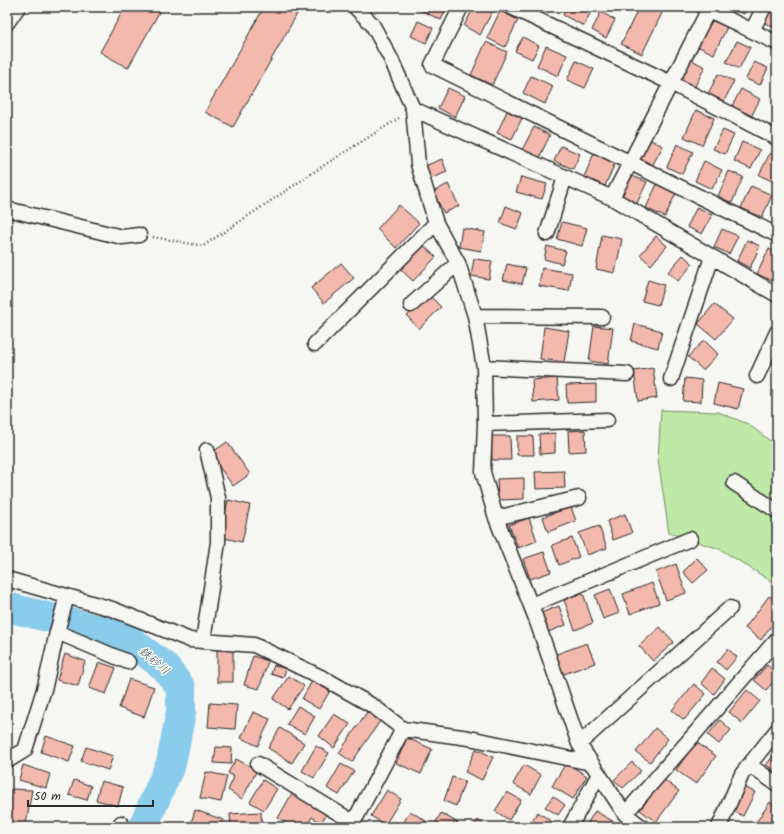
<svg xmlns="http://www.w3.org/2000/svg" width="784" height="834" font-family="Kalam,'Klee One',sans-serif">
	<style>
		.green { fill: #bfe9a6; stroke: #758a68 }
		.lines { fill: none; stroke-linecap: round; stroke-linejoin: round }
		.river { stroke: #8acceb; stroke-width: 30 }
		.building { fill: #f3b9ac; stroke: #2b2b2b }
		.street-casing { stroke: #2b2b2b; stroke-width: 17 }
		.path { stroke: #2b2b2b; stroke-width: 2.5; stroke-dasharray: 1 3; stroke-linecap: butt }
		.street { stroke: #f6f6f2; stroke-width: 14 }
		.labels { text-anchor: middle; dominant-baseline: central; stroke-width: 3; stroke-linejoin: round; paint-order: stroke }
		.water-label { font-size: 12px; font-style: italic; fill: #485b65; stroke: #f6f6f2 }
	</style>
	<rect width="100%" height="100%" fill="#f6f6f2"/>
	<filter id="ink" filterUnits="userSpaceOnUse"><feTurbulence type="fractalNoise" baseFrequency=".025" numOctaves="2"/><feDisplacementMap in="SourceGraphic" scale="8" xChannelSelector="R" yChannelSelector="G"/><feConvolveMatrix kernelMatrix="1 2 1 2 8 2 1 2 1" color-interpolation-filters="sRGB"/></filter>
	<g filter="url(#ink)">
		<path class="green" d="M661 410 718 412 748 424 777 446V585L720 549 669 533 658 459Z"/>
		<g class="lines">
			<path class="river" d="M7 607 124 636 165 667 181 688V712L171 763 143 827"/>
		</g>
		<path class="building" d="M125 7H162L128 68 100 52Z
			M264 7H301L233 127 205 112Z
			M419 7H447L441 20 418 9Z
			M474 7H491L494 8 480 35 464 26Z
			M567 7H593L584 26 563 15Z
			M639 7H659L664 9 642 54 621 44Z
			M729 7H747L744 14Z
			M770 7H777V29L763 22Z
			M500 11 518 20 505 47 487 38Z
			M601 12 615 20 606 38 592 30Z
			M709 19 727 27 714 54 697 46Z
			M418 21 433 28 426 43 411 36Z
			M523 37 539 46 532 59 515 51Z
			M737 41 750 47 739 69 726 62Z
			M486 42 507 52 492 85 471 75Z
			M546 46 567 55 558 76 537 66Z
			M688 58 705 67 694 88 678 80Z
			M576 61 594 69 585 88 567 80Z
			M754 62 768 68 760 85 746 79Z
			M718 74 734 81 724 101 708 94Z
			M531 76 553 86 545 104 523 93Z
			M448 88 465 96 455 117 438 108Z
			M741 89 760 99 750 119 730 110Z
			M696 110 714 118 702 145 684 137Z
			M507 111 522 118 512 139 497 133Z
			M534 127 550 135 539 158 522 150Z
			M723 130 734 135 725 154 713 149Z
			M647 138 663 146 652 166 637 159Z
			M742 142 760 150 751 169 734 161Z
			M677 144 693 152 682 174 667 167Z
			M561 146 580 154 573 169 554 161Z
			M594 153 615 163 605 186 584 177Z
			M770 153 777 156 776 183 759 175Z
			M442 159 447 172 430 179 425 166Z
			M704 161 722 170 712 189 695 181Z
			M729 171 743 177 732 203 718 196Z
			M630 175 647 182 637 203 620 195Z
			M521 177 547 184 542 199 516 192Z
			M448 184 459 206 444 213 433 192Z
			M657 184 676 193 665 217 646 208Z
			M751 186 772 195 762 217 741 208Z
			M399 205 419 223 396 248 377 229Z
			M506 206 523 213 517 229 500 223Z
			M697 207 712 215 702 234 687 227Z
			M777 209V222L772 220Z
			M562 222 587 228 582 246 557 239Z
			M462 228 485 232 481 251 459 247Z
			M722 229 738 236 729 254 714 247Z
			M602 235 622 239 615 273 596 269Z
			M656 236 667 246 651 265 640 255Z
			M747 240 760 246 750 268 737 261Z
			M422 244 436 257 413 281 399 268Z
			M547 246 566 251 562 264 544 259Z
			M769 249 777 253V267L771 280 757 274Z
			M683 255 693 264 678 281 668 272Z
			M474 259 492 261 489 279 471 276Z
			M341 263 354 278 324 303 311 288Z
			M507 264 526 268 522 284 503 280Z
			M542 268 572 273 569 291 539 286Z
			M648 280 664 285 658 305 642 301Z
			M429 295 441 307 419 329 407 316Z
			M714 304 733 319 716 339 698 324Z
			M635 324 662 331 658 348 631 341Z
			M594 326 613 328 608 364 589 361Z
			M544 327 569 331 564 362 540 359Z
			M704 340 718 354 703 370 688 357Z
			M653 368 657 398 638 401 634 371Z
			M557 378 559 400 533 402 532 380Z
			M685 378 702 380 701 402 683 401Z
			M718 383 743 389 738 409 714 403Z
			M596 384V402L567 403 566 385Z
			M585 430 586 451 569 452 568 431Z
			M555 433V453L540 454 539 434Z
			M491 436H510L511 460H492Z
			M517 436H533L534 455H517Z
			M227 442 250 474 233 486 210 454Z
			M564 471 565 488 536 489 535 472Z
			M524 478V499L498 500 497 479Z
			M228 500 250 505 242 542 220 537Z
			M571 507 576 521 548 532 543 517Z
			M625 514 632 533 613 540 607 521Z
			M529 518 537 541 518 548 509 525Z
			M599 526 607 548 587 555 579 533Z
			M572 538 579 557 559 565 552 545Z
			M544 552 551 572 530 579 523 559Z
			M697 558 708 570 693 583 683 572Z
			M676 564 686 593 666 600 656 572Z
			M652 583 659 603 630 614 623 594Z
			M610 589 619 613 603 619 595 595Z
			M583 593 593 623 575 630 564 600Z
			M769 596 777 601V618L761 640 745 628Z
			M559 606 566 625 548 632 541 613Z
			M660 627 674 642 653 661 639 646Z
			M587 643 595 663 561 675 554 655Z
			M728 649 737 657 726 670 717 662Z
			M217 650H233V682H217Z
			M777 652V664L771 659Z
			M65 654 85 661 78 686 57 680Z
			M253 656 268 661 259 689 244 685Z
			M99 662 116 668 106 694 89 688Z
			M274 665 286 669 283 678 271 674Z
			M767 665 777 673V678L766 690 754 680Z
			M712 668 725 679 714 694 701 683Z
			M289 676 304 686 288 709 273 699Z
			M129 679 154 687 144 717 119 708Z
			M312 681 330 691 319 709 302 699Z
			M694 684 706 694 684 720 672 710Z
			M747 690 760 701 742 723 729 712Z
			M210 703 237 705 235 729 208 727Z
			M298 706 315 716 305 734 287 724Z
			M253 712 270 719 258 746 241 738Z
			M367 712 380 721 352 762 339 753Z
			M334 714 350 724 334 748 319 736Z
			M720 720 731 730 719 744 708 735Z
			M280 728 304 743 292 763 268 748Z
			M655 728 668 739 650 762 636 752Z
			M46 736 75 746 69 762 41 752Z
			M407 738 432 749 421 774 396 763Z
			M696 742 716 756 696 784 676 770Z
			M316 746 329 753 314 778 302 771Z
			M86 747 113 756 108 770 81 761Z
			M216 747 232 748 231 764 214 763Z
			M476 749 493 757 482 780 465 772Z
			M777 751V773L766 765Z
			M236 759 257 770 242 799 228 790 234 777 228 773Z
			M632 762 641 771 623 788 614 780Z
			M566 763 587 776 573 799 552 786Z
			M341 764 354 771 339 795 327 788Z
			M23 765 50 774 46 788 19 780Z
			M524 765 541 775 531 794 513 784Z
			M206 772 227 776 221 802 200 798Z
			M452 777 465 781 456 806 444 801Z
			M663 779 679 791 656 822 640 810Z
			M74 780 91 786 87 800 69 795Z
			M263 780 277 789 264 810 250 802Z
			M101 781 123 787 118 806 96 800Z
			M743 787 755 792 743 816 731 810Z
			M11 789 32 790 26 825 7 824Z
			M294 790 329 810 321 823 312 817 306 827H293L278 818Z
			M387 790 401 799 385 825 371 816Z
			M507 792 521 800 509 820 495 811Z
			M553 796 565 805 558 815 545 807Z
			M770 802 777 807V816L769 827H753Z
			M195 810 224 820 222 827H190Z
			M410 811 426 821 422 827H401Z
			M595 811 616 823 613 827H585Z
			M261 812 262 827H231L230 814Z
			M538 812 555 824 553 827H527Z
			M441 813 458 823 456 827H433Z
			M478 820 486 827H473Z"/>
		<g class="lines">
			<defs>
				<path id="street" d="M355 7 372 24 391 59 413 109 418 164 436 223 458 263 475 316 484 367 485 424 483 472 496 518 535 616 579 744 625 814 642 827
					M461 7 432 65 777 235
					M511 7 671 83 777 138
					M703 7 777 43
					M7 23 18 7
					M752 31 764 7
					M413 109 612 198 777 295
					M612 198 710 7
					M7 209 122 237 139 235
					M547 234 565 177
					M411 305 458 263
					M475 316 602 317
					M315 344 436 223
					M484 367 627 374
					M757 376 777 332
					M671 379 712 257
					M485 424 607 420
					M734 483 777 511
					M496 518 579 498
					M7 579 112 609 190 640 254 645 327 680 373 706 403 729 469 738 591 763
					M531 605 690 539
					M57 632 128 662
					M203 641 218 542V498L207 450
					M579 744 730 608
					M7 761 25 750 45 686 57 632 67 596
					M258 764 353 822
					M749 765 777 784
					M625 814 777 639
					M119 827 121 823
					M351 827 403 729
					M570 827 599 774
					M719 827 742 774 777 730"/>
			</defs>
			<use href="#street" class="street-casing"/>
			<path class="path" d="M153 237 203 246 326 164 399 118"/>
			<use href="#street" class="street"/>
		</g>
	</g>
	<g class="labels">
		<g class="water-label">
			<text transform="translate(154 661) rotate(41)">鉄砂川</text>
		</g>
	</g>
	<rect width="784" height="834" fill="none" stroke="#f6f6f2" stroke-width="24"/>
	<rect x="12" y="12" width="760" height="810" fill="none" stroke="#2b2b2b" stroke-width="1.5" filter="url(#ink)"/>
	<path d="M28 800v6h125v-6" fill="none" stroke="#2b2b2b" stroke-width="2"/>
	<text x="34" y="800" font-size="12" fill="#2b2b2b" stroke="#f6f6f2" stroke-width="3" paint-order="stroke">50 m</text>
</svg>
